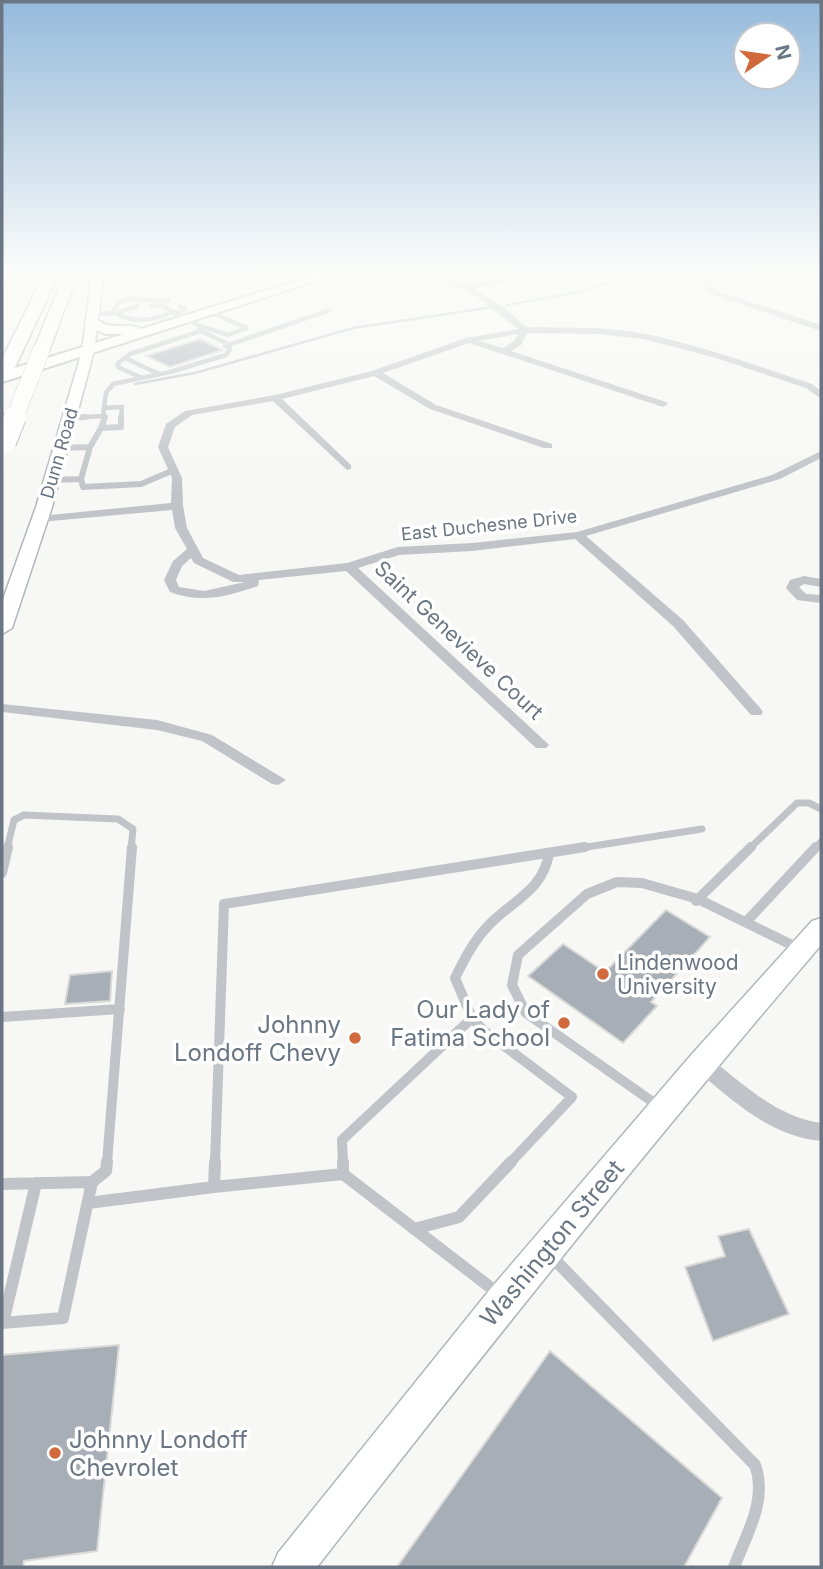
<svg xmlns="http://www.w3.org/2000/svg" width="823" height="1569" font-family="Inter,sans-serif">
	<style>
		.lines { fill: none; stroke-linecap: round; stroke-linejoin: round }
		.stream { stroke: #b9c2c7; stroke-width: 2.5 }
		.building { fill: #a8aeb5; stroke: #d9d9d8; stroke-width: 2 }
		.secondary-casing { stroke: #b2b7bb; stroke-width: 3 }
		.primary-casing { stroke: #b4b7bb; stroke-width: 4 }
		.highway-casing { stroke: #b3b6ba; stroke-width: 3 }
		.lane-far4 { stroke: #c0c3c7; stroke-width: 4.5 }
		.lane-far3 { stroke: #c0c3c7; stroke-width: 6 }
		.lane-far2 { stroke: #c0c3c7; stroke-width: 7 }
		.lane-far1 { stroke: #c0c3c7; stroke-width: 10 }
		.lane { stroke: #c0c3c7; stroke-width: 12 }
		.street { fill: #c0c3c7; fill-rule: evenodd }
		.secondary { fill: #fff; fill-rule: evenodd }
		.primary { fill: #fff; fill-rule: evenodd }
		.highway { fill: #fff; fill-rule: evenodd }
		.highway-bridge-far1-casing { stroke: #b3b6ba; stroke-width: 18; stroke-linecap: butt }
		.highway-bridge-casing { stroke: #b3b6ba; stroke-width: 24; stroke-linecap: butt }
		.highway-bridge-far1 { stroke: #fff; stroke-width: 17 }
		.highway-bridge { stroke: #fff; stroke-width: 22 }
		.poi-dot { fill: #d06a3d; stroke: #fff; stroke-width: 2.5 }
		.labels { text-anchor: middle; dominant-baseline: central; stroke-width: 7; stroke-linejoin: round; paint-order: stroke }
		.far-street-label { font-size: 18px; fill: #6a7683; stroke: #fff }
		.street-label { font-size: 21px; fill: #6a7683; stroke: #fff }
		.poi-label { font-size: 21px; fill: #6a7683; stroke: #fff; text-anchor: start }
		.near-poi-label { font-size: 24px; fill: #6a7683; stroke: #fff; text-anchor: end }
		.near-street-label { font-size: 24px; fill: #6a7683; stroke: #fff }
	</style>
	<rect width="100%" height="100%" fill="#f7f8f5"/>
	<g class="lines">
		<path class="stream" d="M507 305 574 293 639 273
			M135 384 195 373 353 328 493 307"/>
	</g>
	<path class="building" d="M200 339 223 350 170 367 146 356Z
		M666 910 710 937 651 1002 657 1006 623 1043 528 976 563 944 605 972Z
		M112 971 110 1001 65 1004 70 975Z
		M749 1229 789 1314 713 1341 685 1267 725 1256 718 1236Z
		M119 1345 97 1551 24 1561 23 1567H2V1355Z
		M550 1351 722 1498 684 1567H397Z"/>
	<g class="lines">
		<defs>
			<path id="secondary" d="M2 273H13L2 283Z
				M92 273H104L94 351 52 507 12 628 2 634V602L36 507 82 351Z
				M821 918V945C647 1148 481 1356 317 1567H272L278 1553 492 1287 692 1054 812 921Z"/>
			<path id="primary" d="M322 273H341L2 382V372L124 334H106L86 325V319C96 317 99 322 107 325 118 328 131 323 141 329Z"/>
			<path id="highway" d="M45 273H59L11 376 2 381V359Z
				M65 273 77 276 49 351 47 355H35L33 351Z"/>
		</defs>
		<use href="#secondary" class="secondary-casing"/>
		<use href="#primary" class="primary-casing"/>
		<use href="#highway" class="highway-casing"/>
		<path class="lane-far4" d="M283 273 308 281
			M116 313C133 324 155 320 172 312
			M92 314 116 313 137 306
			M112 314 119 302 128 299 169 301
			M175 314 185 309 180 306
			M200 326 228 335 247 328 210 312
			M225 346 330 310
			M125 358 159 374
			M142 378 118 367V363L130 354 201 331
			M104 408 122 407 121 419
			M69 418 103 416 106 393 113 384 170 372 226 355 230 349 228 344 201 331 200 326 160 305 151 306
			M104 419 105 416"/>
		<path class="lane-far3" d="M105 417 101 428 121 427V417
			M69 418 85 417
			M90 447 101 428
			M60 448 90 447 81 479 83 487 141 484 174 470
			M52 480 81 479"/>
		<path class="lane-far2" d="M7 849 14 820 24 815 118 819 133 829 131 849
			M574 849 702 829
			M749 849 797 803H809L821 809
			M814 849 821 842"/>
		<path class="lane-far1" d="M2 873 8 847
			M696 901 751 847
			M746 922 816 847
			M2 1017 120 1009
			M660 1107 526 1013 512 985 518 955 587 894 617 882 642 883 698 899 798 948
			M107 1163 132 847
			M215 1163 224 904 585 847
			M343 1163 342 1140 472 1018
			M510 1163 572 1097 483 1030 472 1018 455 978C464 960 473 942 487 927 511 901 542 892 549 854"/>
		<path class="lane" d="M343 1174 499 1294
			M2 1184 92 1182 106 1171 107 1162
			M214 1187 343 1174V1162
			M88 1203 214 1187 215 1162
			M414 1229 459 1217 511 1162
			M552 1257 755 1465C768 1500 746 1535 734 1567
			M2 1323 63 1318 92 1182
			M3 1323 36 1183"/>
		<path class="street" d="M425 273H436L467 285 530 273H546L474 289 505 308 526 327C566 328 607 326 646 334 702 346 758 366 812 384L821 391V399L806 388 716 358 644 339 599 334 527 333 521 345 511 351 666 402 668 404 663 407 469 343 383 373 436 405 552 444V448H544L430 409 374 376 282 399 351 465V469L347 470 273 401 192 415 175 427 168 447 182 478 183 506 187 528 203 558 239 575 347 563 398 547 472 543 577 532 772 475 821 451V458L780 479 586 536 683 620 761 709 763 712 761 715H751L673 626 575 539 472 551 399 555 358 568 546 742 549 745 546 748H536L346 571 259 580 258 586C228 596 201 604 170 592L164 580 173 561 187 549 175 528 172 510 40 522 34 519 40 516 171 503 172 478 158 447 166 424 185 411 275 395 372 371 466 338 518 329 477 297ZM518 334 514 341 503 348 479 341ZM191 558 194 563 233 582H245L204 591 179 587 176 580 182 566Z
			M716 273H725L711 284 715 290 821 325V331L709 294 703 283Z
			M804 576 821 579V587L804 584 799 587 806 594 821 595V603L797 600 786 588 790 580Z
			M2 704 157 720 212 735 286 780 278 785 272 784 202 741 157 730 2 712Z
			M702 1054 709 1057C744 1085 776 1116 821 1123V1141C770 1136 733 1101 695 1069L692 1063 695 1057Z"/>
		<use href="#secondary" class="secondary"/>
		<use href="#primary" class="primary"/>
		<use href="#highway" class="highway"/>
		<defs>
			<path id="highway-bridge-far1" d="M14 419 41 351"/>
			<path id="highway-bridge" d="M5 442 15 417"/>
		</defs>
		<use href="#highway-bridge-far1" class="highway-bridge-far1-casing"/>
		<use href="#highway-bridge" class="highway-bridge-casing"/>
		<use href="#highway-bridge-far1" class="highway-bridge-far1"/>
		<use href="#highway-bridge" class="highway-bridge"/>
	</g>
	<linearGradient id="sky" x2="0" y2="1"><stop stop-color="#95badb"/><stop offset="0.55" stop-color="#fbfcfa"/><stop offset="1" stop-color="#fbfcfa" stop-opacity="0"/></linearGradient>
	<rect width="823" height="493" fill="url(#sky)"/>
	<g class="poi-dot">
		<circle cx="603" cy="974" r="7"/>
		<circle cx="564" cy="1023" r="7"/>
		<circle cx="355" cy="1038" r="7"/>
		<circle cx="55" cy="1453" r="7"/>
	</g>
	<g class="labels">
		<g class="far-street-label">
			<text transform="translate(59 453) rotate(-74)">Dunn Road</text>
			<text transform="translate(489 525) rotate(-6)">East Duchesne Drive</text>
		</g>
		<g class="street-label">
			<text transform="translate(459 640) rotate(43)">Saint Genevieve Court</text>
		</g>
		<g class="poi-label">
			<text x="617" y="962">Lindenwood<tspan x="617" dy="24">University</tspan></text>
		</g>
		<g class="near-poi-label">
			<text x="550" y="1009">Our Lady of<tspan x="550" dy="28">Fatima School</tspan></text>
			<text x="341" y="1024">Johnny<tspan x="341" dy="28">Londoff Chevy</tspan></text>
			<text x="69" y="1439" text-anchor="start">Johnny Londoff<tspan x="69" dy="28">Chevrolet</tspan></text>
		</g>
		<g class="near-street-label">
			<text transform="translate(552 1243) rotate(-50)">Washington Street</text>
		</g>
	</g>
	<rect width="823" height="1569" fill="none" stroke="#6a7683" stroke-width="7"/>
	<g transform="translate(767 56) rotate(77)"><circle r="33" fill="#ffffff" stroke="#c3c8cd" stroke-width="2"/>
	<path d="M0-5L12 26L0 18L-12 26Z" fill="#d06a3d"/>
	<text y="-10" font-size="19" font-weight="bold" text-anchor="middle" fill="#6a7683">N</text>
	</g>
</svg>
